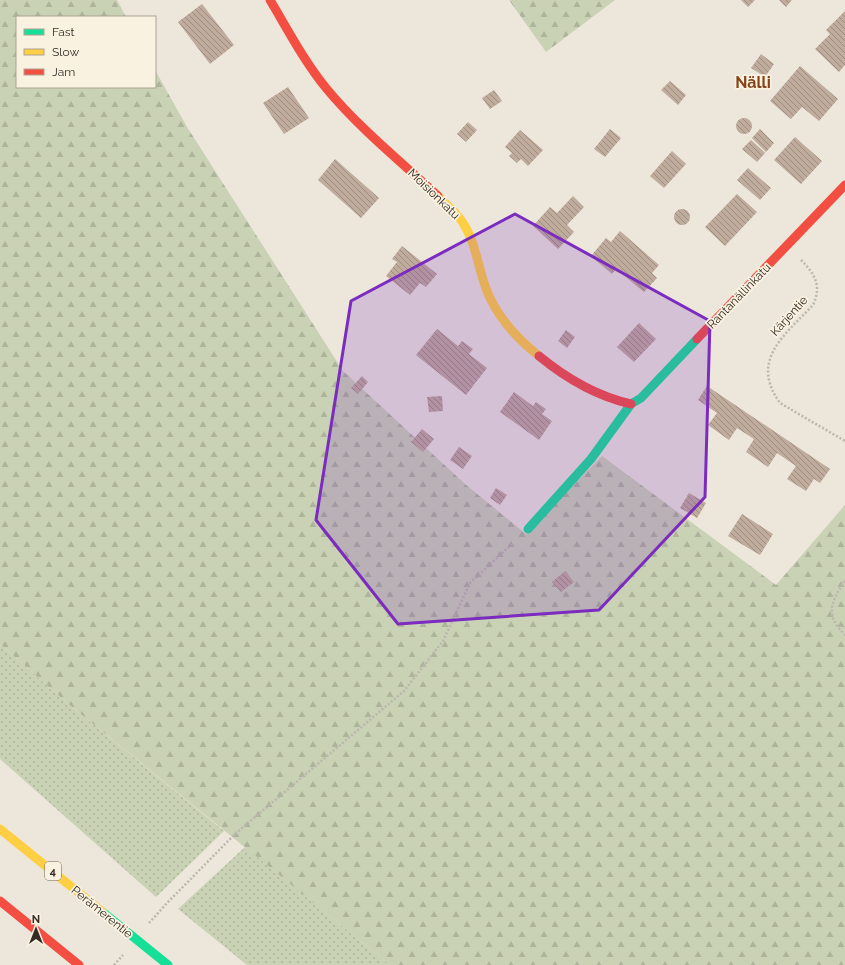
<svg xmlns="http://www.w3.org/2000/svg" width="845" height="965" font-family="Raleway,sans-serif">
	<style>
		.grass { fill: url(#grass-dots) }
		.forest { fill: url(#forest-firs) }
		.building { fill: url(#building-back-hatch) }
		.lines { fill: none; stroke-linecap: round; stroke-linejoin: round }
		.path { stroke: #bcb6ae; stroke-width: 2.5; stroke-dasharray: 2 2; stroke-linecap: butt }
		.fast { stroke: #16e098; stroke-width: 9 }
		.slow { stroke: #ffcf43; stroke-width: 9 }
		.jam { stroke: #f24e42; stroke-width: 9 }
		.fast-bridge { stroke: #16e098; stroke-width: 9 }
		.marked { fill: #7b2cbf; fill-opacity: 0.2; stroke: #7b2cbf; stroke-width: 3; stroke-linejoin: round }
		.labels { text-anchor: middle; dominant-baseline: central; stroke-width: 3.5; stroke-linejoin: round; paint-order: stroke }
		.shield { fill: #faf2e1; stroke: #6f675d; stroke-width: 1 }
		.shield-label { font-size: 11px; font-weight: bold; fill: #342b24 }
		.street-label { font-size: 12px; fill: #342b24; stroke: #faf2e1 }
		.district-label { font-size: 16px; font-weight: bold; fill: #86421a; stroke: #faf2e1 }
	</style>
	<defs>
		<pattern id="grass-dots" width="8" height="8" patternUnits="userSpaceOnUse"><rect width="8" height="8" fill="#c9d2b4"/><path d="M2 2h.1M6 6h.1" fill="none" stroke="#adb49b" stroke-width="1.8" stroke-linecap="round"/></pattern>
		<pattern id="forest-firs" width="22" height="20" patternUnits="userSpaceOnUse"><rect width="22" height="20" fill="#c9d2b4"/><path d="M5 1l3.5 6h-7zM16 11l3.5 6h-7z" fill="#adb49b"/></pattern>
		<pattern id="building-back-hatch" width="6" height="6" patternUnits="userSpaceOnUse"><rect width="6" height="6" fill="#c0ac9c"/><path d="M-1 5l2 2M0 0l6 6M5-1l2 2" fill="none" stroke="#9d8c7f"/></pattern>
	</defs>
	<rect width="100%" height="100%" fill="#ece6db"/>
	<path class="grass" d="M0 644 66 702 224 831 156 897 0 759Z
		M245 847 390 965H247L178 909Z"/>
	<path class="forest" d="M0 0H117L126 17H17V87H155V70L187 127 343 371 465 484 526 534 602 456 776 585 845 505V965H390L66 702 0 644Z
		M509 0H615L546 52Z"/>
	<path class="building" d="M741 0H755L748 7Z
		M779 0H792L786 7Z
		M202 4 234 45 210 64 178 22Z
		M845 11V65L839 72 815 49 830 34 826 30Z
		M761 54 774 64 765 77 751 68Z
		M800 66 838 99 819 121 802 107 791 119 770 101Z
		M670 81 686 95 678 105 661 90Z
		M288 87 309 118 284 134 263 103Z
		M494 90 502 101 490 109 482 98Z
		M736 126a8 8 0 1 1 16 0a8 8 0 1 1-16 0Z
		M468 122 477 130 466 142 457 134Z
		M610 129 621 138 605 157 594 149Z
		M760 129 774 143 766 152 752 138Z
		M520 130 543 150 528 166 521 159 517 163 509 156 512 153 505 147Z
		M795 137 822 161 801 184 774 160Z
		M751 140 765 153 757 162 742 149Z
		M672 151 686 164 664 188 650 176Z
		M335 159 379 198 361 218 318 180Z
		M748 168 771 188 760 200 737 180Z
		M737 194 757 212 725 246 705 227Z
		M573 196 584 207 567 225 574 232 558 249 533 226 550 207 557 213Z
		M674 217a8 8 0 1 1 16 0a8 8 0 1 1-16 0Z
		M620 231 659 265 652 273 657 278 644 292 616 269 612 274 591 256 606 238 611 242Z
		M402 246 437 274 426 287 420 283 410 295 386 276 397 262 392 259Z
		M639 323 656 339 634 362 617 347Z
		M437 329 458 346 462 341 473 349 469 354 487 368 466 395 416 355Z
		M566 330 575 337 567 348 558 341Z
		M362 376 368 382 358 394 351 388Z
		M707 386 830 469 820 483 814 479 806 491 787 479 796 466 777 453 768 467 746 452 754 439 737 428 729 440 708 425 717 413 698 400Z
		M514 392 533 406 536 402 546 409 542 414 552 421 539 440 500 412Z
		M442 396 443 411 429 412 427 397Z
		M422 429 434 439 423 452 411 442Z
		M459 447 472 456 463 469 450 460Z
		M496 488 507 495 500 505 490 498Z
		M689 493 706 503 697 518 680 508Z
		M742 514 773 534 760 555 728 536Z
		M565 571 574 582 561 592 552 582Z"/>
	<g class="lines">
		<path class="path" d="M801 260C815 274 822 286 813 305 785 335 749 360 780 403L845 441
			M845 581C830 603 825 615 845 635
			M149 923 168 902 235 834 404 691 443 641 470 583 513 543
			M114 965 123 955"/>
		<path class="fast" d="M528 529 591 459 631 404 641 398 697 339"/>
		<path class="slow" d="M438 196C446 205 457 213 463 223 478 246 478 274 490 298 501 321 520 341 539 356
			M0 829 105 914"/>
		<path class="jam" d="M270 0C288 30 304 61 326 88 359 128 400 161 438 196
			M697 339 845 185
			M539 356C567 379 596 396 631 404
			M0 901 79 965"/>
		<path class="fast-bridge" d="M105 914 168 965"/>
	</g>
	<path class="marked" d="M515 214 710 321 705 497 599 610 398 624 316 520 351 301Z"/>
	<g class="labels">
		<rect class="shield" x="45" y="862" width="16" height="18" rx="3"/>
		<g class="shield-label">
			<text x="53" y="871">4</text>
		</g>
		<g class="street-label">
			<text transform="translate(434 194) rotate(44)">Moisionkatu</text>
			<text transform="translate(739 296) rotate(-46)">Rantanällinkatu</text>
			<text transform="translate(789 316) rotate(-48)">Kärjentie</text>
			<text transform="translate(102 912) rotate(39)">Perämerentie</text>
		</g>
		<g class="district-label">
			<text x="753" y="82">Nälli</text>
		</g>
	</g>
	<rect x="16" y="16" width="140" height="72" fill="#faf2e1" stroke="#aba295"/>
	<rect x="24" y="29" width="20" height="6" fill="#16e098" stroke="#aba295"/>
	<text x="52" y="36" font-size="12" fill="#342b24">Fast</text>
	<rect x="24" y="49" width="20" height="6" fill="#ffcf43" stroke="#aba295"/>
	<text x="52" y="56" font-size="12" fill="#342b24">Slow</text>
	<rect x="24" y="69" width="20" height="6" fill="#f24e42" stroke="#aba295"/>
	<text x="52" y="76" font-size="12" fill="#342b24">Jam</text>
	<g transform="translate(36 929)" stroke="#faf2e1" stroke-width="3" paint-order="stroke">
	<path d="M0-3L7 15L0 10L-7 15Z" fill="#342b24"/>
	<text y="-6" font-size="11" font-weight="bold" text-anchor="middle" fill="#342b24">N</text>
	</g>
</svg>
